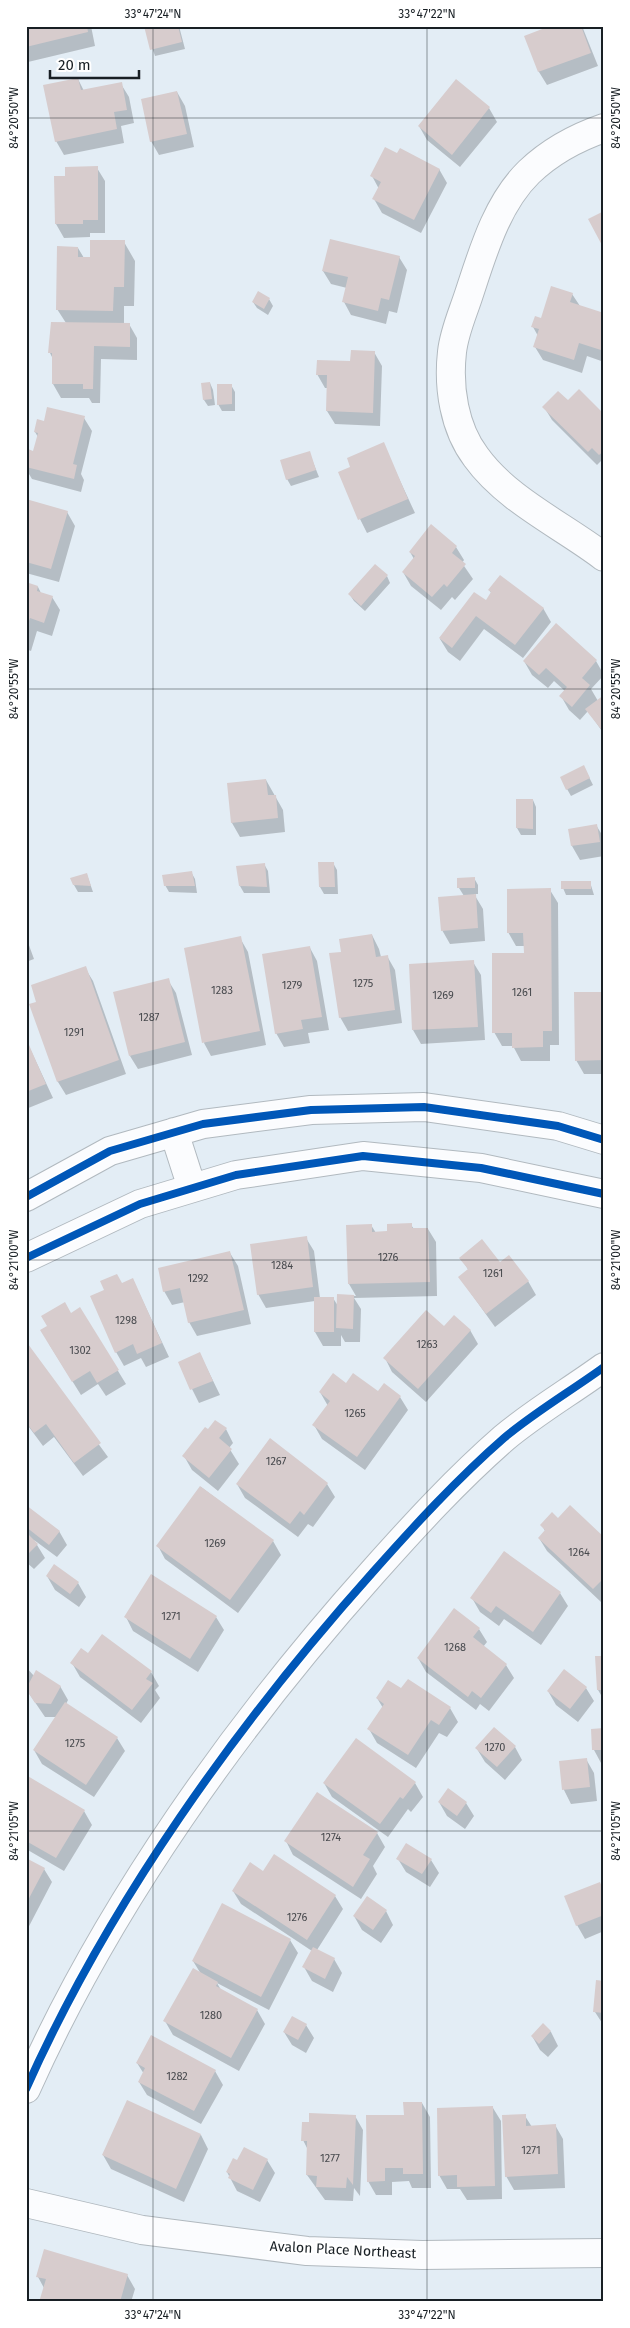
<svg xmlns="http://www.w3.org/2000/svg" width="630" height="2328" font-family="'Fira Sans',sans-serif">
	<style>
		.shadow { fill: #0003 }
		.building { fill: #d7cccd }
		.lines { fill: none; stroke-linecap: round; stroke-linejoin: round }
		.minor-casing { stroke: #b1b9bf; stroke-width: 30 }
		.minor { stroke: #fbfcfe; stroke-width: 28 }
		.cycleway-casing { stroke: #fff; stroke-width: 11 }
		.cycleway { stroke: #0057b8; stroke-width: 8 }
		.ticks { fill: none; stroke: #181f24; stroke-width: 1; stroke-opacity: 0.45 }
		.labels { text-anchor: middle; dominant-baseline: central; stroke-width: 4.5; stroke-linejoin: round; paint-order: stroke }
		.number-label { font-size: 11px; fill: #484a4e }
		.street-label { font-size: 14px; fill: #181f24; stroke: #fff }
		.neatline { fill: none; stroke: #181f24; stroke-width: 2 }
		.ticks-label { font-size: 12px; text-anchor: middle; fill: #181f24 }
	</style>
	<rect width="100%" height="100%" fill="#e3edf5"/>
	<path class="shadow" d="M26 26H91L95 46 28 62Z
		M145 26H179L185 49 155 56Z
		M554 26H582L598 66 547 85 539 72 526 36Z
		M78 79 84 91 121 84 129 97 134 123 121 126 124 143 64 155 56 141Z
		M456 81 489 108 497 122 460 167 427 140 419 126Z
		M177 92 185 106 194 147 159 155 151 141Z
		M97 168 105 181V233H90V237L64 238 56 224 55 177H66Z
		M439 169 447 183 421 233 382 213 374 199 379 189 372 176Z
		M124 242 135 261 134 306H124V324H129L137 338V360L101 359 100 403H92L89 398H61L53 384V359L50 353 66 323 57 309 78 248 84 258 91 259Z
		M399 257 407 270 397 313 389 311 386 324 351 315 344 302 347 288 331 284 323 271Z
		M258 293 269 299 273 306 268 315 257 308 253 302Z
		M572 294 580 306 604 314V362L587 356 582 373 543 360 535 347 538 336 533 327Z
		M374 352 382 366 380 426 335 424 327 411 328 388H325L317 374Z
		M210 383 213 390 215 405 208 406 204 400Z
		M231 385 235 392V411H222L218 404Z
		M568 402 604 415V464L601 461 597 465 552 420 544 407Z
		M84 418 92 431 81 474 84 480 81 492 32 479 26 469V459L28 450 34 452 38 437 35 432 45 422Z
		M383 444 415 513 367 533 360 519 352 467Z
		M309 452 319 477 291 486 287 479Z
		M26 501 67 512 75 526 59 582 26 573Z
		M432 526 456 547 464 560 462 563 473 579 455 600 452 597 441 610 411 586 403 572 414 559 410 552Z
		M387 576 390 583 365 611 354 601 350 595Z
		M26 584 38 587 41 593 52 597 60 610 52 636 37 631 31 651 26 649Z
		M489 590 543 608 551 622 523 658 484 629 460 661 448 652 440 639 486 602 492 594Z
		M524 661H596L604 675 591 689 598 701 604 697V734L588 711 580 720 569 710 561 696 565 691 554 681 548 688 532 675Z
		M587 773 593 785 571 796 567 789Z
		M266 780 283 810 285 832 240 837 232 823 228 784Z
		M533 800 536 807V835H521L517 828Z
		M596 825 604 838V856L580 860 572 846 569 830Z
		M333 863 337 870 338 894H324L320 887Z
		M264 864 268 871 270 893H244L240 886Z
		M191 872 195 879 197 893 169 892 165 885Z
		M87 875 93 892H78L74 885Z
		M474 878 478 885V894H474L483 909 485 941 450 944 442 930 464 896 459 888Z
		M590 882 594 895H566L563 888Z
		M550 890 558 903 559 1045H550V1061H521L513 1046H502L494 1032 525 954V946H516L508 932Z
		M372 935 379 949 381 957 387 956 395 970 402 1023 348 1031 340 1017 342 953Z
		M26 937 34 959 26 962Z
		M240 938 248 952 266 1045 211 1056 204 1043Z
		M310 948 317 961 329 1030 308 1033 310 1043 284 1047 276 1033Z
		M473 962 481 975 485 1040 421 1044 413 1030Z
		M85 968 93 981 126 1074 66 1095 58 1082 31 1005 38 1003Z
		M168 980 176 993 192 1055 138 1069 130 1056Z
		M604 993V1074H584L576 1060Z
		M26 1040 53 1098 26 1109Z
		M371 1225 376 1233 388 1232 411 1225 414 1229H428L436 1242 437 1296 354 1298 361 1309 360 1342H345L341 1335V1346H323L315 1332V1301L266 1308 258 1294 306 1238 314 1251 320 1298H333L338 1306V1295L356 1296 349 1284Z
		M230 1253 238 1266 251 1324 197 1336 189 1322 185 1302 172 1305 164 1291Z
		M461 1258 528 1281 536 1295 495 1327 460 1278 469 1271Z
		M133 1280 169 1357 146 1367 141 1358 124 1366 116 1352 122 1284Z
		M80 1309 126 1384 106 1396 98 1384 81 1395 49 1344 71 1314Z
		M444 1328 470 1330 478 1344 426 1402 392 1372 385 1358Z
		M27 1346 108 1457 83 1476 54 1437 43 1446 26 1423Z
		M200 1354 220 1395 199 1403 179 1363Z
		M346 1385 400 1397 408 1410 365 1470 322 1439 314 1425 328 1406 320 1392Z
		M226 1429 233 1443 229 1448 239 1464 218 1491 192 1470 184 1456Z
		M270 1440 327 1484 335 1497 313 1527 308 1524 298 1537 245 1498 237 1484Z
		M201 1487 273 1541 281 1555 238 1613 165 1559 158 1546Z
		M26 1507 59 1531 67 1545 57 1557 34 1540 45 1558 34 1569 26 1562Z
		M558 1520 604 1539V1600L601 1602 547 1551 539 1538 545 1531 542 1525Z
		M54 1566 78 1583 86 1597 79 1607 55 1590 47 1576Z
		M560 1593 568 1606 541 1645 504 1619 499 1626 480 1612 472 1598Z
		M126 1617H216L224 1630 198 1672 133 1631Z
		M479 1629 487 1642 483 1647 506 1665 514 1678 489 1711 480 1704 476 1710 426 1672 418 1658Z
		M88 1655 151 1672 159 1686 155 1690 160 1698 141 1723 80 1677 72 1663Z
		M604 1657V1700L598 1690Z
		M26 1667 34 1676 60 1686 68 1700 66 1704 117 1738 125 1751 94 1797 42 1764 34 1750 56 1717H45L26 1689Z
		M586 1688 594 1701 578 1722 556 1705 548 1691Z
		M402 1690 450 1708 458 1722 447 1737 439 1733 416 1768 377 1743 369 1729 383 1708 377 1698Z
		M604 1730V1763H601L594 1750Z
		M515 1747 522 1760 505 1780 485 1762 477 1749Z
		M586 1759 594 1773 597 1801 571 1804 564 1790 561 1762Z
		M26 1779 84 1811 92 1825 64 1871 26 1849Z
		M324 1783H415L423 1797 411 1812 408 1809 388 1837 332 1797Z
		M439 1802 466 1803 474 1816 465 1829 447 1816Z
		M377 1833 385 1847 373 1866 377 1874 361 1899 293 1855 286 1841Z
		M26 1859 44 1869 52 1882 26 1932Z
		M398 1859 431 1860 439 1873 430 1887 406 1872Z
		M263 1872 335 1896 343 1909 317 1950 334 1959 342 1973 333 1992 312 1981 304 1967 312 1951 241 1904 233 1891Z
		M600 1884 604 1891V1931L585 1939 577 1925Z
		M386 1911 393 1925 381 1943 362 1930 354 1916Z
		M290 1940 298 1953 269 2010 217 1983 221 1990 257 2010 265 2024 239 2071 173 2035 165 2021 201 1974 193 1961Z
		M604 1982V2026L595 2012Z
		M306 2025 314 2038 306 2053 292 2045 284 2032Z
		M543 2025 551 2032 558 2046 548 2057 540 2050 532 2036Z
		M137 2063 215 2071 223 2085 201 2124 147 2095 139 2082 144 2074Z
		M422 2103 430 2117 431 2188H412L409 2181 392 2182V2195H376L368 2181 405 2116Z
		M493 2108 501 2121 502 2199 467 2200 460 2189H447L439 2175Z
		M355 2116 363 2130 360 2196 354 2188 353 2201 325 2200 307 2175 308 2150 303 2140Z
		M525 2116 532 2127 555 2125 563 2139 565 2188 514 2190 506 2176Z
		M201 2135 208 2149 184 2202 111 2169 103 2155Z
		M267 2160 275 2173 260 2202 237 2191 227 2172 237 2162Z
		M127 2275 135 2289 131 2302H40L44 2288 38 2277Z"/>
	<path class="building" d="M26 26H87L88 32 26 47Z
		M144 26H178L182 42 150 50Z
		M550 26H581L591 53 538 72 524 36Z
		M78 78 81 90 122 82 127 110 114 112 117 129 55 142 43 85Z
		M456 79 490 107 452 155 418 126Z
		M177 91 187 134 150 142 141 99Z
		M385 147 397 153 400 148 440 169 414 220 372 199 381 182 370 176Z
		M98 166V220H83V224H55L54 176H65V167Z
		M604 211V249L588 219Z
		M330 239 400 256 389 300 381 298 378 311 342 302 348 277 322 271Z
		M90 240H125L124 287H114L113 311 56 310 57 246 78 247V257H90Z
		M551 286 573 293 570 302 604 313 601 326 604 327V351L579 343 574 360 533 347 539 329 531 327 535 316 541 318Z
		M258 291 270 298 264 309 252 302Z
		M51 322 130 323V347L94 346 93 389H83V384H52V353H48Z
		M351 350 375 351 373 413 326 411 327 375H316L317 360 350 361Z
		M210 382 212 399 203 400 201 383Z
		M217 384H232V404L217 405Z
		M579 389 604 414V451L599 455 592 448 588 452 542 407 558 391 568 400Z
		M47 407 85 416 73 464 77 465 74 479 26 467 28 449 33 451 38 433 34 432 37 419 44 421Z
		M384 442 408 499 358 520 338 472 350 467 347 458Z
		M310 451 316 470 286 480 280 460Z
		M26 499 68 511 51 569 26 562Z
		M431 524 457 546 452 553 466 564 447 587 444 584 432 597 402 572 415 556 409 552Z
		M375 564 388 575 361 606 348 594Z
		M500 575 544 608 515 645 476 616 452 648 439 638 474 592 486 600 491 592 488 590Z
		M26 582 38 586 37 591 53 596 44 623 30 618 27 627Z
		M556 623 597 660 582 678 590 685 572 707 559 696 567 687 546 668 539 675 523 661Z
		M604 695V733L585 709Z
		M584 765 590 778 566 790 560 777Z
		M266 779 268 795H276L278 818 231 823 227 783Z
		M516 799H533V829L516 828Z
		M597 824 600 842 571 846 568 829Z
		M318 862H334L335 887H319Z
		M265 863 267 887 239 886 236 866Z
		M192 871 195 886H164L162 875Z
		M87 873 91 886 73 885 70 878Z
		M475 877V888H457V878Z
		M561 881H591V889H561Z
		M551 888 552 1031H543V1047L512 1048V1033H492V953H524L523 933H507V889Z
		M476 894 478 928 441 931 438 897Z
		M372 934 376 957 388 955 395 1010 339 1018 329 953 341 952 339 939Z
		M241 936 260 1031 202 1043 184 948Z
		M310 946 322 1017 301 1020 303 1029 275 1034 262 954Z
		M474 960 478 1027 412 1030 409 964Z
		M86 966 119 1060 57 1082 29 1004 36 1002 31 985Z
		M169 978 185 1042 129 1056 113 992Z
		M574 992H604V1060L575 1061Z
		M26 1038 46 1084 26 1092Z
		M412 1223V1228H428L430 1282 348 1284 346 1225 372 1224V1232L387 1231V1224Z
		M307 1236 313 1287 257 1295 250 1244Z
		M482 1239 500 1262 509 1255 529 1281 486 1314 458 1277 468 1269 459 1258Z
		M230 1251 244 1310 188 1323 180 1288 163 1292 158 1268Z
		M117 1274 122 1283 133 1278 162 1343 137 1354 133 1344 115 1353 90 1296 104 1290 100 1281Z
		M337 1294 354 1295 353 1329 336 1328Z
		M314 1297H334V1332H314Z
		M65 1302 71 1313 80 1307 119 1370 97 1383 90 1371 72 1382 40 1330 47 1326 41 1316Z
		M426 1310 444 1326 454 1315 471 1330 418 1389 383 1358Z
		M28 1344 101 1443 74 1463 46 1424 34 1433 26 1422Z
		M200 1352 213 1381 190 1390 178 1362Z
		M333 1373 346 1383 353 1373 378 1391 384 1383 401 1396 357 1457 312 1425 330 1401 319 1392Z
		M215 1420 227 1428 219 1438 232 1449 209 1478 182 1456 205 1427 208 1429Z
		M270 1438 328 1483 304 1515 300 1511 290 1524 236 1484Z
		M200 1486 274 1540 230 1600 156 1546Z
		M26 1505 60 1531 49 1545 26 1527Z
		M570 1505 604 1537V1567L602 1570 604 1578 593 1589 538 1538 545 1530 540 1525 552 1512 558 1518Z
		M26 1532 38 1544 26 1556Z
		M504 1551 561 1592 533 1632 496 1606 491 1613 470 1598Z
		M54 1564 79 1582 70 1594 46 1576Z
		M151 1574 217 1616 190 1659 124 1617Z
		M454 1608 480 1628 473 1637 507 1664 481 1698 472 1691 468 1697 417 1658Z
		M102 1634 152 1671 146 1679 153 1683 132 1710 70 1663 81 1648 88 1653Z
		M595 1656H604V1690H597Z
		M564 1669 587 1687 570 1709 547 1691Z
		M36 1670 61 1686 51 1704 35 1703 26 1689Z
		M408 1679 451 1707 439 1725 431 1720 408 1755 367 1729 384 1704 376 1698 388 1680 401 1688Z
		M65 1702 118 1737 86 1785 33 1750Z
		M494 1727 516 1746 497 1767 475 1748Z
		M604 1728V1750H592L591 1729Z
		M356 1738 416 1782 403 1799 400 1797 380 1824 323 1783Z
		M587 1758 590 1787 562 1790 559 1761Z
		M26 1775 85 1810 56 1858 26 1841Z
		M448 1788 467 1802 457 1816 438 1802Z
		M317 1792 378 1832 363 1855 370 1859 353 1887 284 1841Z
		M406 1843 432 1859 422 1874 396 1859Z
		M274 1854 336 1895 307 1940 232 1891 250 1862 263 1871Z
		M26 1858 45 1868 26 1904Z
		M600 1882 604 1892V1915L576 1926 564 1896Z
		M367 1896 387 1910 373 1930 353 1916Z
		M222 1903 291 1939 261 1997 192 1961Z
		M313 1947 335 1958 325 1979 302 1967Z
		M193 1968 218 1982 216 1986 258 2009 231 2058 163 2021Z
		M596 1980 604 1981V2013L593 2012Z
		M292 2016 307 2024 298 2040 283 2032Z
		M543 2023 551 2031 539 2044 531 2036Z
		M151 2035 216 2070 194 2111 138 2082 145 2068 136 2063Z
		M127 2100 201 2134 176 2189 102 2155Z
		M403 2102H422L423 2174H403V2168H385V2181L367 2182 366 2115H404Z
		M493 2106 495 2186 457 2187V2175L438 2176 437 2108Z
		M309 2113 356 2115 353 2185 347 2177 346 2188 316 2187 317 2176 306 2175 307 2141H301L302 2122H309Z
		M526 2114V2126L556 2124 558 2174 505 2177 502 2115Z
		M244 2147 268 2159 253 2190 228 2178 230 2174 226 2172 233 2158 237 2160Z
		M44 2249 128 2274 120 2302H39L46 2279 36 2277Z"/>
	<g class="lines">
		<defs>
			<path id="minor" d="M604 128C575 138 551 151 529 172 496 204 482 255 468 297 462 315 454 333 452 352 448 387 454 428 476 457 507 500 562 525 604 557
				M174 1132 192 1188
				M26 1197 110 1151 203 1124 311 1110 424 1107 558 1126 604 1140
				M26 1258 140 1204 236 1175 363 1156 481 1168 604 1194
				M26 2089C109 1903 237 1724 373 1572 414 1526 457 1479 504 1438 535 1412 571 1391 604 1367
				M26 2203 142 2230 307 2251 422 2255 604 2253"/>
		</defs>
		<use href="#minor" class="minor-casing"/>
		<use href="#minor" class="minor"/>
		<defs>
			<path id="cycleway" d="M26 1197 110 1151 203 1124 311 1110 424 1107 558 1126 604 1140
				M26 1258 140 1204 236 1175 363 1156 481 1168 604 1194
				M26 2089C109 1903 237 1724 373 1572 414 1526 457 1479 504 1438 535 1412 571 1391 604 1367"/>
		</defs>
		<use href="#cycleway" class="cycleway-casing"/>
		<use href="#cycleway" class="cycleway"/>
	</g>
	<path class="ticks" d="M153 26V2302M427 26V2302M26 118H604M26 689H604M26 1260H604M26 1831H604"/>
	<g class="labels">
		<g class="number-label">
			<text x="363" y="983">1275</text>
			<text x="292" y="985">1279</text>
			<text x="222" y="990">1283</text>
			<text x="522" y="992">1261</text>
			<text x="443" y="995">1269</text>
			<text x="149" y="1017">1287</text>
			<text x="74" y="1032">1291</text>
			<text x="388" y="1257">1276</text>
			<text x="282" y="1265">1284</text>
			<text x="493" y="1273">1261</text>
			<text x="198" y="1278">1292</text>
			<text x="126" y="1320">1298</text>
			<text x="427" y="1344">1263</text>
			<text x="80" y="1350">1302</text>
			<text x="355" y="1413">1265</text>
			<text x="276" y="1461">1267</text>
			<text x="215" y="1543">1269</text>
			<text x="579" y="1552">1264</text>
			<text x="171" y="1616">1271</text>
			<text x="455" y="1647">1268</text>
			<text x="75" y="1743">1275</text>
			<text x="495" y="1747">1270</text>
			<text x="331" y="1837">1274</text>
			<text x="297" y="1917">1276</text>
			<text x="211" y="2015">1280</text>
			<text x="177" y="2076">1282</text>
			<text x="531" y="2150">1271</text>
			<text x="330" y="2158">1277</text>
		</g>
		<g class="street-label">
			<text transform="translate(343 2250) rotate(3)">Avalon Place Northeast</text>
		</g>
	</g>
	<rect width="630" height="2328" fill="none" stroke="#ffffff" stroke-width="55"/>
	<path d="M50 70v8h89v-8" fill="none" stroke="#181f24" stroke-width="2.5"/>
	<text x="58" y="70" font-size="15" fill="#181f24" stroke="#ffffff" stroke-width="4" paint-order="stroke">20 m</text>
	<rect x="28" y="28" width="574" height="2272" class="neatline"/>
	<g class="ticks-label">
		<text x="153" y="18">33°47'24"N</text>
		<text x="427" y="18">33°47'22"N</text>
		<text transform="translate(616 118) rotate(-90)" y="4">84°20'50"W</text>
		<text transform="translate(14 118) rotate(-90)" y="4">84°20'50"W</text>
		<text transform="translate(616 689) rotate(-90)" y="4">84°20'55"W</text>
		<text transform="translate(14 689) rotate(-90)" y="4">84°20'55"W</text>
		<text transform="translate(616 1260) rotate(-90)" y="4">84°21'00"W</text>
		<text transform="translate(14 1260) rotate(-90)" y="4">84°21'00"W</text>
		<text transform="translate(14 1831) rotate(-90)" y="4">84°21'05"W</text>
		<text transform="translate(616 1831) rotate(-90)" y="4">84°21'05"W</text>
		<text x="153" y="2319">33°47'24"N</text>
		<text x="427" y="2319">33°47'22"N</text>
	</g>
</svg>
